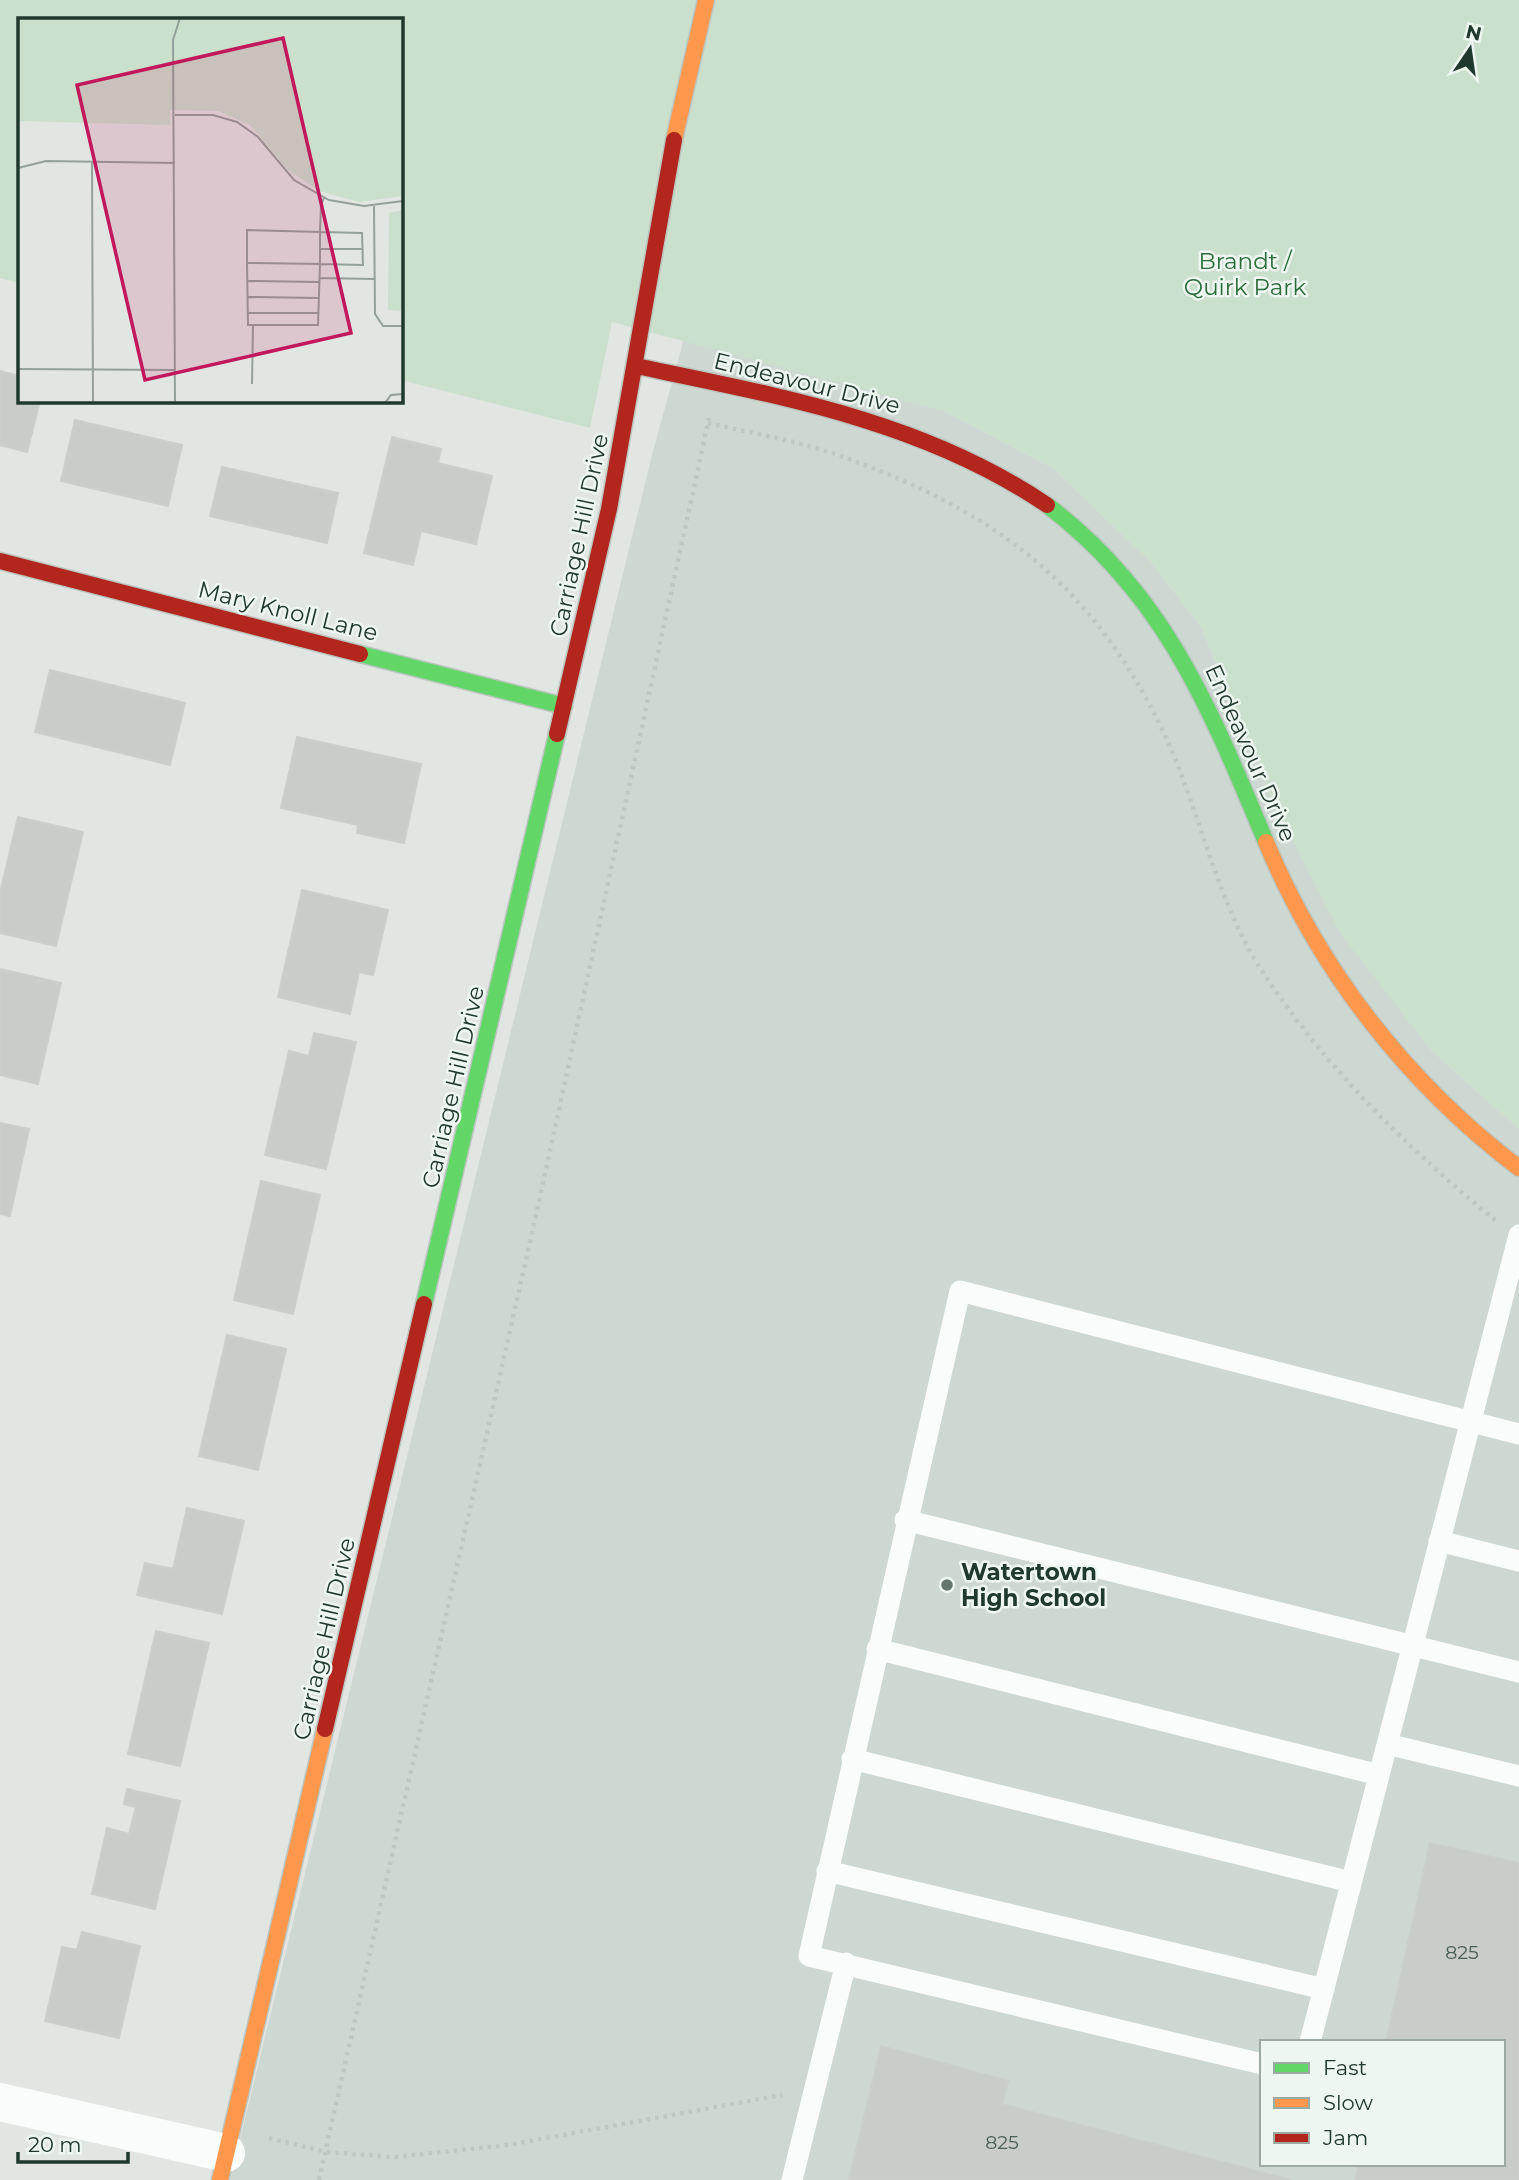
<svg xmlns="http://www.w3.org/2000/svg" width="1519" height="2180" font-family="Montserrat,sans-serif">
	<style>
		.built { fill: #ced8d2; fill-rule: evenodd }
		.green { fill: #cadfcc }
		.building { fill: #c8cdca; stroke: #cacfcc; stroke-width: 2 }
		.lines { fill: none; stroke-linecap: round; stroke-linejoin: round }
		.fast-casing { stroke: #bcc6c1; stroke-width: 19 }
		.slow-casing { stroke: #bcc6c1; stroke-width: 19 }
		.jam-casing { stroke: #bcc6c1; stroke-width: 19 }
		.path { stroke: #bfc7c3; stroke-width: 4.5; stroke-dasharray: 3.5 5; stroke-linecap: butt }
		.lane { stroke: #fafbfb; stroke-width: 21 }
		.street { stroke: #fafbfb; stroke-width: 38 }
		.fast { stroke: #63d668; stroke-width: 16 }
		.slow { stroke: #ff974d; stroke-width: 16 }
		.jam { stroke: #b3261e; stroke-width: 16 }
		.poi-dot { fill: #64756d; stroke: #eef6f1; stroke-width: 2.5 }
		.labels { text-anchor: middle; dominant-baseline: central; stroke-width: 5; stroke-linejoin: round; paint-order: stroke }
		.number-label { font-size: 19px; fill: #4b5e55 }
		.park-label { font-size: 23px; fill: #2b6d3a; stroke: #eef6f1 }
		.street-label { font-size: 23px; fill: #20382d; stroke: #eef6f1 }
		.poi-label { font-size: 23px; font-weight: bold; fill: #20382d; stroke: #eef6f1; text-anchor: start }
		.inset-road { fill: none; stroke: #94a09a; stroke-width: 2 }
		.view { fill: #c2185b; fill-opacity: 0.15; stroke: #c2185b; stroke-width: 3.5 }
		.inset-edge { fill: none; stroke: #20382d; stroke-width: 3.5 }
	</style>
	<rect width="100%" height="100%" fill="#e1e6e3"/>
	<path class="built" d="M684 339 944 411 1053 468 1151 562 1201 627 1276 808 1430 1049 1519 1129V2180H230L653 451ZM1262 2042H1503V2164H1262Z"/>
	<path class="green" d="M0 0H1519V1129L1430 1049 1340 933 1276 808 1201 627 1151 562 1053 468 944 411 612 322 590 428 401 380V19H19V283L0 278Z"/>
	<path class="building" d="M0 371 19 376V401H40L27 452 0 445Z
		M75 420 182 445 168 506 61 481Z
		M392 437 441 449 438 463 492 476 476 544 421 531 413 565 364 553Z
		M222 467 338 493 327 543 210 516Z
		M50 670 185 703 170 765 35 732Z
		M297 737 421 764 404 843 357 833 358 825 281 808Z
		M18 817 83 832 56 946 0 933V893Z
		M302 890 388 910 373 975 359 972 350 1014 278 997Z
		M0 969 61 983 38 1084 0 1075Z
		M314 1033 356 1042 326 1169 265 1155 289 1051 309 1056Z
		M0 1123 29 1129 10 1216 0 1214Z
		M261 1181 320 1195 293 1314 234 1300Z
		M227 1335 286 1349 258 1470 199 1456Z
		M187 1508 244 1521 222 1614 137 1595 145 1563 173 1569Z
		M156 1631 209 1643 180 1766 128 1754Z
		M127 1789 180 1801 155 1909 92 1894 107 1828 129 1834 136 1807 124 1804Z
		M1430 1843 1519 1863V2180H1355L1359 2164H1503V2042H1386Z
		M82 1932 140 1946 119 2038 45 2021 62 1947 77 1950Z
		M881 2046 1008 2081 1002 2104 1291 2180H849Z"/>
	<g class="lines">
		<defs>
			<path id="fast" d="M1047 505C1166 595 1210 709 1266 842
				M360 654 564 706
				M424 1304 557 734"/>
			<path id="slow" d="M674 140 706 0
				M1266 842C1319 970 1408 1084 1519 1168
				M220 2180 325 1729"/>
			<path id="jam" d="M636 366C779 396 923 421 1047 505
				M0 561 360 654
				M557 734 609 509 674 140
				M325 1729 424 1304"/>
		</defs>
		<use href="#fast" class="fast-casing"/>
		<use href="#slow" class="slow-casing"/>
		<use href="#jam" class="jam-casing"/>
		<path class="path" d="M708 423C750 433 794 440 835 454 991 509 1090 580 1163 731 1200 809 1215 899 1262 971 1325 1067 1408 1149 1496 1221
			M269 2138 326 2152 394 2157 508 2145 782 2095
			M319 2180 536 1215 709 418"/>
		<path class="lane" d="M905 1520 1519 1672
			M1439 1541 1519 1561
			M877 1649 1379 1775
			M1387 1744 1519 1776
			M852 1759 1351 1882
			M827 1871 1324 1989
			M1310 2042 1519 1235
			M1262 2064 809 1956 960 1291 1519 1434
			M792 2180 846 1963"/>
		<path class="street" d="M0 2102 226 2153"/>
		<use href="#fast" class="fast"/>
		<use href="#slow" class="slow"/>
		<use href="#jam" class="jam"/>
	</g>
	<circle class="poi-dot" cx="947" cy="1585" r="7"/>
	<g class="labels">
		<g class="number-label">
			<text x="1462" y="1952">825</text>
			<text x="1002" y="2142">825</text>
		</g>
		<g class="park-label">
			<text x="1245" y="261">Brandt /<tspan x="1245" dy="26">Quirk Park</tspan></text>
		</g>
		<g class="street-label">
			<text transform="translate(807 383) rotate(14)">Endeavour Drive</text>
			<text transform="translate(579 535) rotate(-78)">Carriage Hill Drive</text>
			<text transform="translate(288 611) rotate(14)">Mary Knoll Lane</text>
			<text transform="translate(1251 753) rotate(66)">Endeavour Drive</text>
			<text transform="translate(453 1087) rotate(-77)">Carriage Hill Drive</text>
			<text transform="translate(324 1639) rotate(-77)">Carriage Hill Drive</text>
		</g>
		<g class="poi-label">
			<text x="961" y="1572">Watertown<tspan x="961" dy="26">High School</tspan></text>
		</g>
	</g>
	<g transform="translate(18 18)">
		<rect width="385" height="385" fill="#e1e6e3"/>
		<path d="M0 0H385V178L341 184 301 173 270 152 232 107 200 93 152 92V107L0 103ZM385 192V293L370 292 371 195Z" fill="#cadfcc"/>
		<path class="inset-road" d="M157 97H195L219 104 240 119 276 162 311 182 346 188 385 183M74 143 75 385M0 150 28 143 157 145M356 188 357 296 365 308H385M302 231H345M229 245 302 246 345 247 344 215 302 214 229 212V245L230 307H300L302 246V214L303 187 306 180M301 260 357 261M229 263 301 264M229 279 301 280M229 295H300M0 351 157 352M234 366 235 306M157 385 155 22 162 0M367 385 373 377 385 376"/>
		<path class="view" d="M265 20 333 315 127 362 59 67Z"/>
		<rect width="385" height="385" class="inset-edge"/>
	</g>
	<rect x="1260" y="2040" width="245" height="126" fill="#eef6f1" stroke="#9caaa3" stroke-width="2"/>
	<rect x="1274" y="2063" width="35" height="10" fill="#63d668" stroke="#9caaa3" stroke-width="2"/>
	<text x="1323" y="2075" font-size="21" fill="#20382d">Fast</text>
	<rect x="1274" y="2098" width="35" height="10" fill="#ff974d" stroke="#9caaa3" stroke-width="2"/>
	<text x="1323" y="2110" font-size="21" fill="#20382d">Slow</text>
	<rect x="1274" y="2133" width="35" height="10" fill="#b3261e" stroke="#9caaa3" stroke-width="2"/>
	<text x="1323" y="2145" font-size="21" fill="#20382d">Jam</text>
	<g transform="translate(1470 49) rotate(13)" stroke="#eef6f1" stroke-width="5" paint-order="stroke">
	<path d="M0-5L12 26L0 18L-12 26Z" fill="#20382d"/>
	<text y="-10" font-size="19" font-weight="bold" text-anchor="middle" fill="#20382d">N</text>
	</g>
	<path d="M18 2152v10h110v-10" fill="none" stroke="#20382d" stroke-width="3.5"/>
	<text x="28" y="2152" font-size="21" fill="#20382d" stroke="#eef6f1" stroke-width="5" paint-order="stroke">20 m</text>
</svg>
